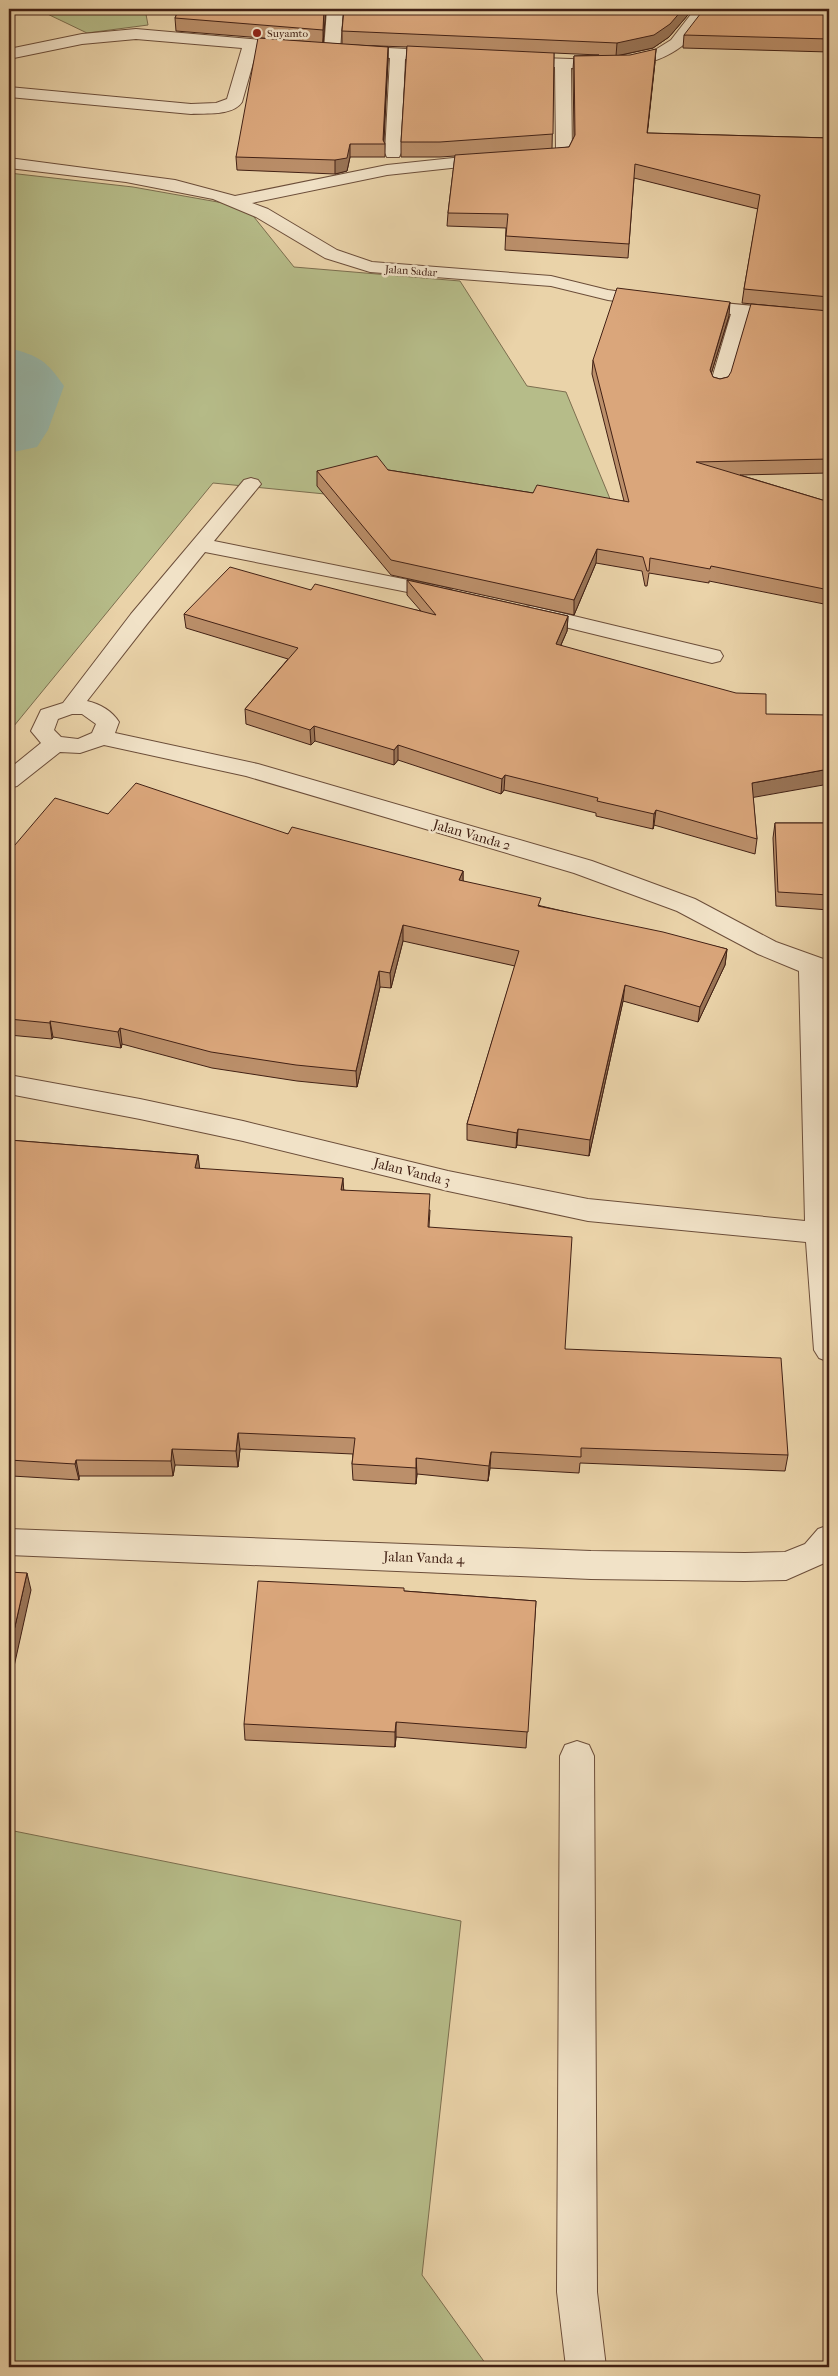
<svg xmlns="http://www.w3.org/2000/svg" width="838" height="2376" font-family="'IM FELL French Canon',serif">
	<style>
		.green { fill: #b6bc89; stroke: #7c6e4f }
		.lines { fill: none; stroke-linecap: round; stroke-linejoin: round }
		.river { fill: #98b7aa; fill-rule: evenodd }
		.minor-casing { stroke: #6c4e3a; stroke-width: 2 }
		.minor { fill: #f1e2c7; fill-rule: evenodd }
		.wall { fill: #bb8f6a; stroke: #422115; fill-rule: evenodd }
		.shaded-wall { fill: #997456; stroke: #422115 }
		.building { fill: #daa67b; stroke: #422115 }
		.poi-dot { fill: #8f2418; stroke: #f1e2c7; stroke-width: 2 }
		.labels { text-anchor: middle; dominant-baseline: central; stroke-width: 5; stroke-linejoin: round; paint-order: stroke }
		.far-poi-label { font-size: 11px; fill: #422115; stroke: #f1e2c7; text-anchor: start }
		.far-street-label { font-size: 11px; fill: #422115; stroke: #f1e2c7 }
		.street-label { font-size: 14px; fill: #422115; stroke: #f1e2c7 }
	</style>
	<rect width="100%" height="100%" fill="#ead3a9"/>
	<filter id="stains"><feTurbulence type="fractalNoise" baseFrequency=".004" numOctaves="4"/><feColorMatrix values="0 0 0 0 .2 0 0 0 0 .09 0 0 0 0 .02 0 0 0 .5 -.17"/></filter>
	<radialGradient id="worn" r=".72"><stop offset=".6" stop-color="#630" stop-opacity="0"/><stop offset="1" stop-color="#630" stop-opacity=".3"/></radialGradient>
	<path class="green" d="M37 9H145L148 25 87 33Z
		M9 173 133 187 246 207 294 267 460 281 527 386 566 392 620 523 213 483 9 732Z
		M9 1830 461 1921 422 2275 488 2367H9Z"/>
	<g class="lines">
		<path class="river" d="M9 348C39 356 46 360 64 386L48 430 37 447 9 453Z"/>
		<defs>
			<path id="minor" d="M327 9H343L340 50 332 55 324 50Z
				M695 9H710C702 22 694 37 682 46 651 70 608 70 571 68L572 154C565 165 540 164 528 162L526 158 528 154 556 151 555 67 517 65 509 60 512 57 600 60 639 55 655 50 671 40Z
				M136 29 295 43 303 48 295 53 257 49 242 102C233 116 206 113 191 114L9 97V87L191 104 216 103 227 99 242 48 136 39 82 44 9 59V49L82 34Z
				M350 46 445 51 453 56 445 61 405 59 401 153 399 157H387L385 153 390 58 345 54 342 51 345 48Z
				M491 154 497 155 499 159 497 163 387 175 252 203 268 209 337 250 372 262 551 276 608 290 657 297 660 301 657 305 651 306 608 300 551 286 370 272 325 258 256 217 213 199 126 182 9 168V158L175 180 235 196 387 165Z
				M691 300 829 313V323L748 316 728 385 726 389 719 391 712 389 710 385 731 314 685 309 682 305 685 301Z
				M251 478 258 480 261 484 214 541 443 587 450 589 454 593 450 597 443 599 205 552 147 624 87 701C100 704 112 711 119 722L115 733 258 764 592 861 695 899 776 942 829 961V979L824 978 829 1127V1362L819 1358 814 1350 806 1242 588 1221 448 1191 243 1141 140 1119 9 1094V1075L140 1099 243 1121 448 1171 588 1199 805 1221 799 971 758 954 677 911 574 873 246 776 104 745 80 753 60 752 17 786 9 788V769L41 743 31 731 41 710 63 703 131 614 244 480ZM72 714H82L96 724 92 733 78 739 61 737 54 730 58 719Z
				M532 606 720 651 723 656 720 661 712 663 524 617 521 612 524 607Z
				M829 1525V1561L786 1580 745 1581 591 1579 9 1555V1529L591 1551 745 1553 785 1552 805 1544 818 1529Z
				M577 1741 589 1745 594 1756 597 2292 606 2367H566L557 2292 560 1756 565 1745Z"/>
		</defs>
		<use href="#minor" class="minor-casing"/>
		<use href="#minor" class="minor"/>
	</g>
	<path class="wall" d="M179 9H326L323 43 342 44V31L344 9H693L669 37 653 48 621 55 655 62 647 133 829 138V473L740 475 829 502V605L709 581V583L649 573 647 586H645L642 571 596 563 574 615 391 575 317 486V471L388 470 533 493 624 501 592 374 593 360 729 316 711 374 713 377 720 379 728 377 795 308 742 303 744 289 758 209 634 178 628 258 505 250 506 228 447 226 448 213 455 156 440 157H401V142L407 47 351 45 388 47V60L384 142 385 144V157H350L347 171 335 174 237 170 236 157 311 42 176 31 175 18ZM554 53 599 55 574 56 573 69 574 137 569 147 552 149Z
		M829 9V52L683 48 684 35Z
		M407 580 568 616 567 631 561 645 753 797 757 839 755 854 654 825 653 829 596 816V813L504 790 501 794 398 760 394 765 315 741 311 745 246 724 245 709 288 659 186 628 184 614 311 590 421 611 407 595Z
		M108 814 288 834 463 871V881L541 906 727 949 725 965 698 1022 623 1001 589 1156 517 1145 516 1148 467 1140V1124L515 966 403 941 391 988 380 987 357 1087 297 1081 212 1068 122 1044 121 1048 53 1037 52 1039 9 1035V852Z
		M775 823H829V910L776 906 773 838Z
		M9 1140 198 1155 199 1169 344 1190 430 1210 429 1227 565 1349 788 1455 785 1471 580 1463 579 1473 490 1468 488 1481 417 1474 416 1484 353 1480 352 1464 353 1454 240 1449 238 1467 175 1465 173 1476H79V1480L12 1476 9 1464Z
		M404 1591 536 1601 526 1748 396 1737 395 1747 245 1740 244 1724Z"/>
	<path class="shaded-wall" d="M324 9H326L323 43V30Z
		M683 9H693L669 37 653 48 616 56 617 43Z
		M388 47V60L383 144Z
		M656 49 655 62 646 146 647 133Z
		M350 144V157L347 171 335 174V160Z
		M730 302 729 316 708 384 710 370Z
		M597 549 596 563 574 615V600Z
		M568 616 567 631 555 658 556 644Z
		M314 726 315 741 311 745 310 730Z
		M398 745V760L394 765V750Z
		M829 769V784L750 798 752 783Z
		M505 775 504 790 501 794 502 779Z
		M656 810 654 825 653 829 654 814Z
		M463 871V887L459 880Z
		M403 925V941L391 988 390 973Z
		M727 949 725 965 698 1022 700 1007Z
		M379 971 380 987 357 1087 356 1071Z
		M625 985 623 1001 589 1156 590 1140Z
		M50 1021 53 1037 52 1039 50 1023Z
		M120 1028 122 1044 121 1048 118 1032Z
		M518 1129 517 1145 516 1148 517 1133Z
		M198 1155 200 1171 195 1168Z
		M343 1178 344 1195 341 1190Z
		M238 1433 240 1449 238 1467 236 1451Z
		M172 1449 175 1465 173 1476 171 1461Z
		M491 1452 490 1468 488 1481 489 1466Z
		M416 1458 417 1474 416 1484Z
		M76 1460 79 1476V1480L75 1464Z
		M27 1573 31 1590 9 1689V1653Z
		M396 1722V1737L395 1747V1732Z"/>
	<path class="building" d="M179 9H324L323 30 175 18Z
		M344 9H683L670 24 654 35 617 43 342 31Z
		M704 9H829V39L684 35Z
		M258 38 388 47 383 140 385 144H350L347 158 335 160 236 157Z
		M407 46 554 53 553 134 440 142H401Z
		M656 49 647 133 829 138V297L744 289 760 195 635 164 629 244 506 236 508 214 448 213 455 155 569 147 575 135 574 56 630 55Z
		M617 288 730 302 710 370 713 377 720 379 728 377 731 372 751 304 829 311V459L696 462 829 502V590L711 566 710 569 650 558 649 571H647L643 557 597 549 574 600 391 560 317 471 377 456 388 470 533 493 537 485 629 502 593 360Z
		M230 567 311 590 315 584 436 615 407 580 568 616 556 644 736 693 766 694V714L829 715V769L752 783 757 839 656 810 654 814 597 801 598 798 505 775 502 779 398 745 394 750 314 726 310 730 245 709 298 648 184 614Z
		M136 783 288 834 292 827 463 871 459 880 541 898 538 906 663 932 727 949 700 1007 625 985 590 1140 518 1129 517 1133 467 1124 519 951 403 925 390 973 379 971 356 1071 296 1065 211 1052 120 1028 118 1032 50 1021V1023L9 1019V852L55 798 108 814Z
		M775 823H829V895L778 892Z
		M9 1140 198 1155 195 1168 343 1178 341 1190 430 1194 428 1227 572 1237 565 1349 781 1358 788 1455 581 1448V1457L491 1452 489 1466 416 1458V1468L352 1464 355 1438 238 1433 236 1451 172 1449 171 1461 76 1460 75 1464 9 1460V1457L12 1443H9Z
		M9 1572 27 1573 9 1653Z
		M258 1581 404 1588V1591L536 1601 528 1732 396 1722 395 1732 244 1724Z"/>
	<circle class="poi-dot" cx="257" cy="33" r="5"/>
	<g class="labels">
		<g class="far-poi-label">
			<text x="267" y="33">Suyamto</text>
		</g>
		<g class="far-street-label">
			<text transform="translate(411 271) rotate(4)">Jalan Sadar</text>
		</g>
		<g class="street-label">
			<text transform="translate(472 835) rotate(16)">Jalan Vanda 2</text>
			<text transform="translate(412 1172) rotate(14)">Jalan Vanda 3</text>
			<text transform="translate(424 1558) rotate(2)">Jalan Vanda 4</text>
		</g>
	</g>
	<rect width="838" height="2376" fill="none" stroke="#ead3a9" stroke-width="30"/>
	<rect x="10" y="10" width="818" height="2356" fill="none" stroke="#422115" stroke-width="2.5"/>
	<rect x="15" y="15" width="808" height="2346" fill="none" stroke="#422115"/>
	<rect width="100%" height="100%" filter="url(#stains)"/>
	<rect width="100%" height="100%" fill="url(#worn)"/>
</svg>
